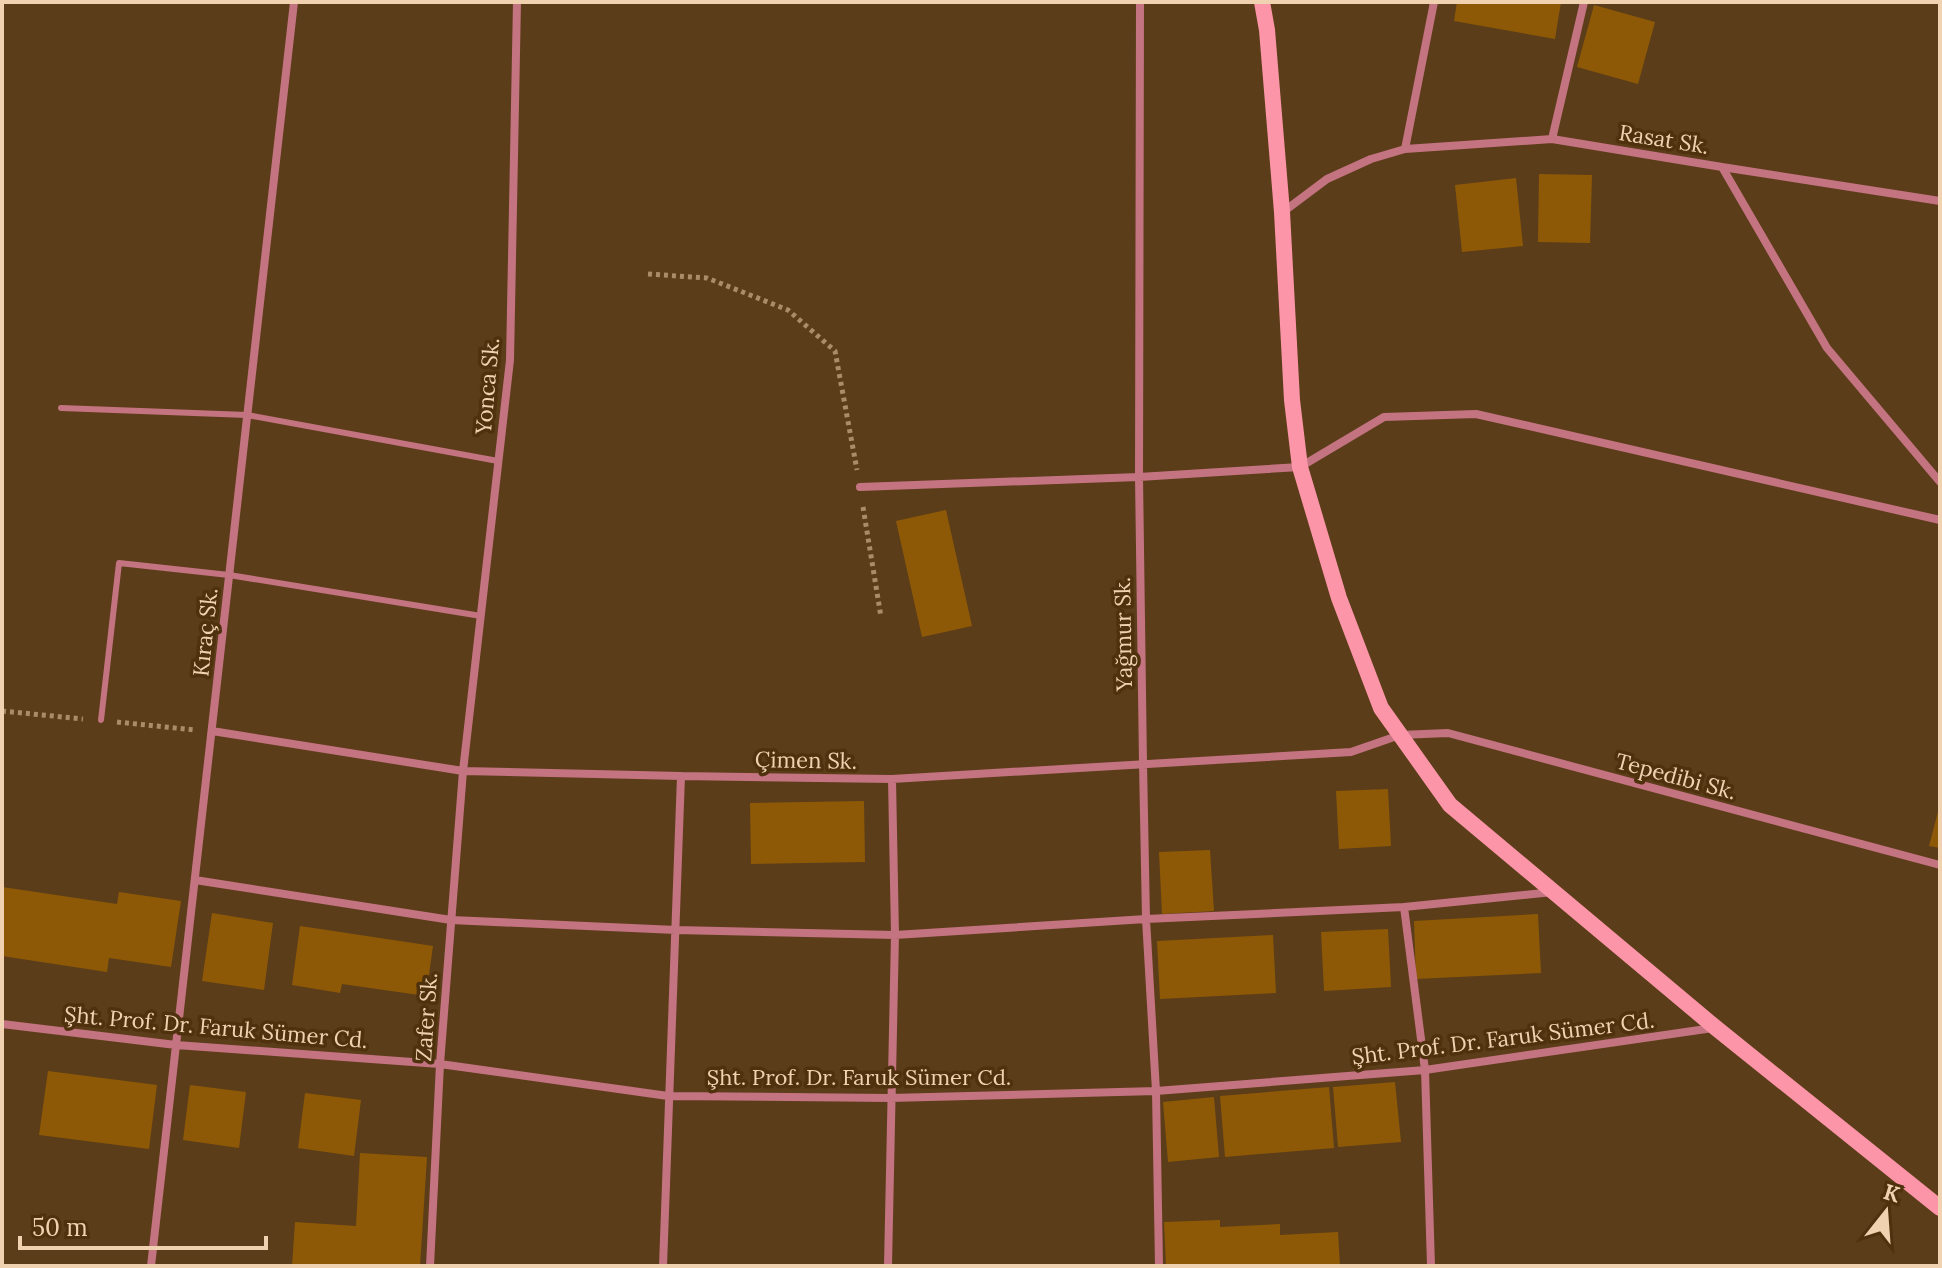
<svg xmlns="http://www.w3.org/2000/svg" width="1942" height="1268" font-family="Lora,serif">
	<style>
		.building { fill: #8e5907 }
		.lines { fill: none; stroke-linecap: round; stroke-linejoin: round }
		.path { stroke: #aa8c69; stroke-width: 5; stroke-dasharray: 4 4; stroke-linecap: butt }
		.lane { stroke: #c47381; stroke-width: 6 }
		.street { stroke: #c47381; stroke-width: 8 }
		.secondary { stroke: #fc95a7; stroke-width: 16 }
		.labels { text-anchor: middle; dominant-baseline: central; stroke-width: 7; stroke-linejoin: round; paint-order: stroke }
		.street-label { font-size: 22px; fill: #f0d2b1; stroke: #4f320d }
	</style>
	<rect width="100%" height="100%" fill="#5b3d19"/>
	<path class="building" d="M1457 2H1561L1555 39 1454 21Z
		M1594 5 1655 22 1638 84 1577 67Z
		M1539 174 1592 175 1590 243 1538 242Z
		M1516 178 1523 246 1462 252 1455 185Z
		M946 510 972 626 922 637 896 521Z
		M1388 789 1391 846 1339 849 1336 791Z
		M864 801 865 862 751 864 750 803Z
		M1939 808H1940V848L1929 846Z
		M1210 850 1214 911 1162 914 1159 852Z
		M2 887 117 904 119 892 181 901 171 967 109 958 107 972 2 956Z
		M212 913 273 923 264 990 202 981Z
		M1538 914 1541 973 1416 979 1414 921Z
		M300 926 433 946 426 996 342 984 340 993 292 985Z
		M1388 929 1391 987 1324 991 1321 932Z
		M1273 935 1276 993 1160 999 1157 941Z
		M48 1071 157 1085 149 1149 39 1135Z
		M1395 1082 1401 1142 1338 1147 1333 1087Z
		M190 1085 246 1092 239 1148 183 1140Z
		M1329 1087 1334 1148 1225 1157 1220 1096Z
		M305 1093 361 1100 354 1156 298 1148Z
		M1214 1097 1219 1157 1168 1162 1163 1102Z
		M360 1153 427 1157 420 1266H292L295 1222 356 1226Z
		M1220 1220V1227L1280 1224V1235L1338 1232 1340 1266H1166L1164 1222Z"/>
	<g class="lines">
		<path class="path" d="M648 274 707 278 788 310 835 351 857 470
			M863 507 881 617
			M2 711 83 719
			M117 722 195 730"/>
		<path class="lane" d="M61 408 247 415 498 461
			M101 720 119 563 229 575 481 616"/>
		<path class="street" d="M1140 2 1139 477 1143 763 1146 919 1156 1091 1159 1266
			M1552 139 1584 2
			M1405 149 1434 2
			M1722 167 1940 201
			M1283 212 1327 179 1371 159 1405 149 1552 139 1722 167 1827 348 1940 482
			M860 487 1139 477 1300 467 1384 417 1476 414 1940 520
			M212 731 463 771 681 776 892 779 1351 752 1400 735 1448 733 1940 865
			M195 880 451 920 676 930 895 935 1146 919 1404 907 1553 892
			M1404 907 1425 1070 1431 1266
			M2 1024 176 1045 440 1064 668 1096 890 1098 1156 1091 1425 1070 1713 1028
			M151 1266 294 2
			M430 1266 440 1064 463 771 510 360 517 2
			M663 1266 681 776
			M888 1266 895 935 892 779"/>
		<path class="secondary" d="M1262 2 1267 30 1282 212 1292 400 1300 467 1339 598 1381 708 1450 805 1716 1028 1940 1208"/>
	</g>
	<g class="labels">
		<g class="street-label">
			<text transform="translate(1664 139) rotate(9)">Rasat Sk.</text>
			<text transform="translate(487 386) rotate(-85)">Yonca Sk.</text>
			<text transform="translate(205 632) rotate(-84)">Kıraç Sk.</text>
			<text transform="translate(1123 634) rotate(-91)">Yağmur Sk.</text>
			<text transform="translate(806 760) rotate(1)">Çimen Sk.</text>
			<text transform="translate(1676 776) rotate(15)">Tepedibi Sk.</text>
			<text transform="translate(426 1017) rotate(-86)">Zafer Sk.</text>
			<text transform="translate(216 1027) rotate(5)">Şht. Prof. Dr. Faruk Sümer Cd.</text>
			<text transform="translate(1503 1038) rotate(-7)">Şht. Prof. Dr. Faruk Sümer Cd.</text>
			<text x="859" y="1077">Şht. Prof. Dr. Faruk Sümer Cd.</text>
		</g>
	</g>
	<rect width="1942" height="1268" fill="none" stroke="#f0d2b1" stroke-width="8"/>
	<g transform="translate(1886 1212) rotate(17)" stroke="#4f320d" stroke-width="6" paint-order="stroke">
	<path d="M0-6L14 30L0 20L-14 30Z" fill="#f0d2b1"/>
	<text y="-12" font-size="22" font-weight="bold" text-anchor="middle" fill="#f0d2b1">K</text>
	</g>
	<path d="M20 1236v12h246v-12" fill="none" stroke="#f0d2b1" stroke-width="4"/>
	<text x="32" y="1236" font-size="24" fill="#f0d2b1" stroke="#4f320d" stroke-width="6" paint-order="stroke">50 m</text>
</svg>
